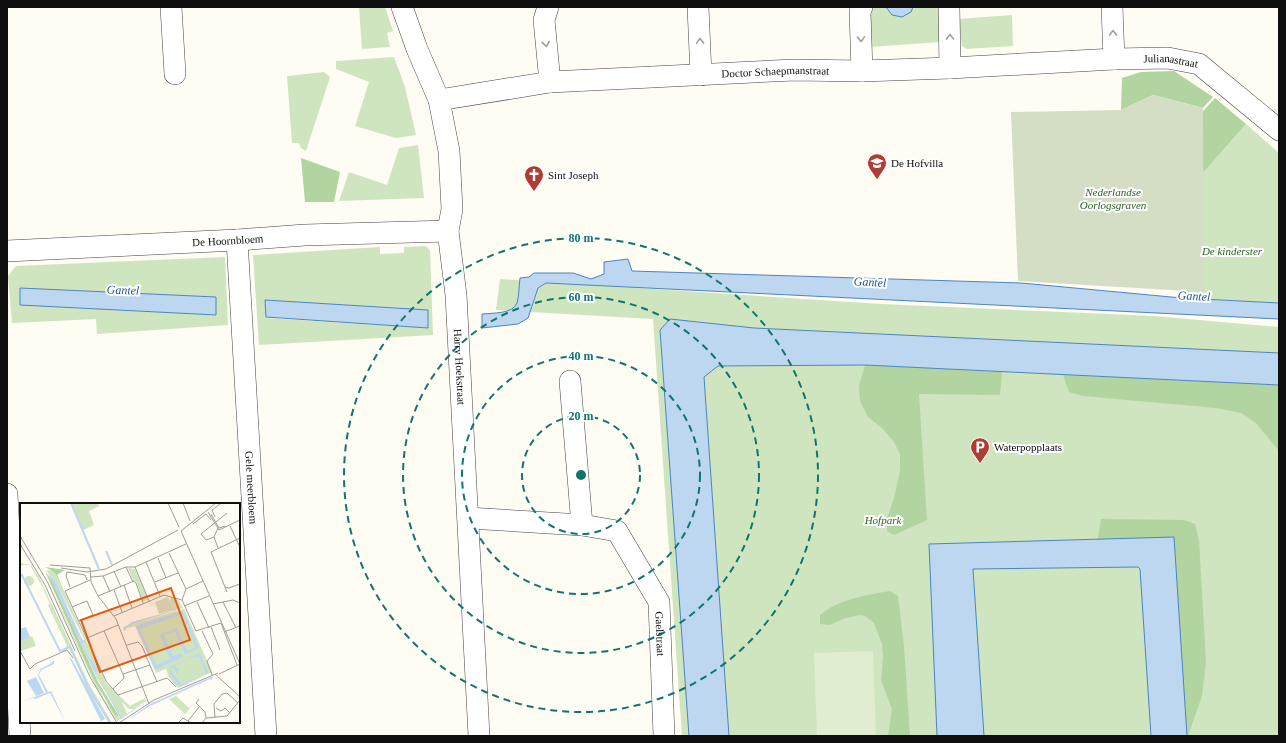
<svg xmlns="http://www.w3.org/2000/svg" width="1286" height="743" font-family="Georgia,serif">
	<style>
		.green { fill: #cfe5bf; fill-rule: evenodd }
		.forest { fill: #b2d4a0 }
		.cemetery { fill: #d4dec5 }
		.pitch { fill: #e0edd0 }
		.water { fill: #bdd7f0; stroke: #4c85bf }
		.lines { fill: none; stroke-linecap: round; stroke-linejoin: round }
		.street-casing { stroke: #424242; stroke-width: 22 }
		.street { stroke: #fff; stroke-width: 21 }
		.oneway { stroke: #9f9f9f }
		.ring { fill: none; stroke: #0f766e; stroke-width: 2; stroke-dasharray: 7 5 }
		.labels { text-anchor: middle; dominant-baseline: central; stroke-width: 4; stroke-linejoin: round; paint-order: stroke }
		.street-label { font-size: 11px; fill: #0f0f0f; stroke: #fff }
		.poi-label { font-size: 11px; fill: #0f0f0f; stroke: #fff; text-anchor: start }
		.park-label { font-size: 11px; font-style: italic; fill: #2c6026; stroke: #fff }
		.water-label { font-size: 12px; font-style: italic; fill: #265994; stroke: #fff }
		.inset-river { fill: none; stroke: #bdd7f0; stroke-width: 2 }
		.inset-road { fill: none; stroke: #9e9d98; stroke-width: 1 }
		.view { fill: #e8590c; fill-opacity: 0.15; stroke: #e8590c; stroke-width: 2 }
		.inset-edge { fill: none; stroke: #0f0f0f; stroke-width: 2 }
		.centre { fill: #0f766e; stroke: #fff; stroke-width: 2 }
		.ring-label { font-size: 12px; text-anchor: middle; font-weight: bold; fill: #0f766e; stroke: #fff; stroke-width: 4; stroke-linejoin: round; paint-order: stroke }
	</style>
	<rect width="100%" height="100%" fill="#fefcf3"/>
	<path class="green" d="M359 7H385L393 31 387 33 390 47 362 49Z
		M872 7H886L892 15 911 12 913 7H938L941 42 869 47 866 23Z
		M1012 15 1013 46 967 49 962 46 958 19Z
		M394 57 405 87 416 135 396 138 355 126 369 82 336 69V61Z
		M324 72 330 77 306 151 301 148 299 143H292L287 76Z
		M1246 124 1279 153V303L1182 298 1189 189Z
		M418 145 424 198 339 201 349 172 387 185 399 148Z
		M426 246 430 251 433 335 259 345 253 255 380 247V254L404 253V247ZM265 300 427 310 428 328 267 318Z
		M225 257 228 325 97 334 96 319 12 323 8 276 16 266ZM20 288 216 297V315L21 305Z
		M500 279 882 304 1154 316 1279 327V736H682L653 319 496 310Z"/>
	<path class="forest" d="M1174 71 1213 97 1203 108 1153 95 1121 110 1122 78 1141 72Z
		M1215 98 1246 124 1189 189 1182 134Z
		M301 158 340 172 334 202H305Z
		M865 365 1002 372 1000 395 919 394 927 520 894 535 887 531V519L894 498 900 471V454L894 442 882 428 868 417 860 401 859 385Z
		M1063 375 1279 385V451L1256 423 1241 413 1216 408 1083 396 1069 392Z
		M1101 519 1184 520 1195 524 1199 540 1206 662 1202 696 1188 736H1187L1174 538 1098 539Z
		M890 591 898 596 904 646 910 736H888L892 709 881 680 883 657 882 644 874 623 865 616 859 615 843 619 830 625 820 624V615C839 599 866 595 890 591Z"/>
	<path class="cemetery" d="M1153 95 1203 108 1204 292 1018 281 1011 112 1121 110Z"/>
	<path class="pitch" d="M873 651 876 736H817L814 653Z"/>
	<path class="water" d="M886 7H913L911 12 902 17 892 15Z
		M628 259 632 271 1021 283 1182 298 1279 303V319L546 283 538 288 528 318 518 324 482 328V314C492 313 513 314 517 303 519 296 519 286 520 278L529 277 534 273H573L591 279 604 274V262Z
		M20 288 216 297V315L20 305Z
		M265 300 428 310V328L266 317Z
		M670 319 754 328 1279 353V385L865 365 718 366 704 377 729 736H689L660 330Z
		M1174 537 1187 736H1151L1140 569 1138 567 973 569 984 736H937L929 544Z"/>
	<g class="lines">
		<defs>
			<g id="street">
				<path d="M171 7 175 74"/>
				<path id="s1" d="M402 7 417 49 439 100 449 151 452 209 448 231 456 295 479 736"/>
				<path d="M548 7 544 20 550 82"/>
				<path d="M698 7 701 75"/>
				<path d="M862 7 860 12 862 71"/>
				<path d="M949 7 950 68"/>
				<path d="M1112 7 1114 59"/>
				<path id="s2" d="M439 100 550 82 794 70 862 71 950 68 1114 59 1168 58 1199 64 1279 130"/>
				<path id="s3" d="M237 240 266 736"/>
				<path id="s4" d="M7 251 237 240 305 235 448 231"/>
				<path d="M570 381 582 525"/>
				<path d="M7 494 20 736"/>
				<path id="s5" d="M468 518 582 525 617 531 659 602 664 736"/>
			</g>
		</defs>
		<use href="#street" class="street-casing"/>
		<use href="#street" class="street"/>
	</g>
	<defs><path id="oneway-chevron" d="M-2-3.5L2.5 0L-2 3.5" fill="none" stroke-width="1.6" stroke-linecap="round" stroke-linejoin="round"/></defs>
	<g class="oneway">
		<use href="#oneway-chevron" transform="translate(1113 33) rotate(-92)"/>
		<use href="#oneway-chevron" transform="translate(950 37) rotate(-91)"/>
		<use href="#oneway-chevron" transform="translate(861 39) rotate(88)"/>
		<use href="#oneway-chevron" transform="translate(700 41) rotate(-92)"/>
		<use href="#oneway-chevron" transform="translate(546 44) rotate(84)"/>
	</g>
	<g class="ring">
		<circle cx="581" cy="475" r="59"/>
		<circle cx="581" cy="475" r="119"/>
		<circle cx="581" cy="475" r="178"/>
		<circle cx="581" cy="475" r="237"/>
	</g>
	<defs>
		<symbol id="school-pin" viewBox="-11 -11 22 30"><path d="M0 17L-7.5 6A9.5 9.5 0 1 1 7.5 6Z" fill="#b03c36" stroke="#fff"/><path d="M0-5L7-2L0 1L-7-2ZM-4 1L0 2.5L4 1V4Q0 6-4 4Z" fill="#fff"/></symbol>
		<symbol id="church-pin" viewBox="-11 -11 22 30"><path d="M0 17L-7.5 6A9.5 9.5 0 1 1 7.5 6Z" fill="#b03c36" stroke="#fff"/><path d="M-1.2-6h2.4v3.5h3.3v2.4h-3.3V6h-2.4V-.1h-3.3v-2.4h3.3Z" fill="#fff"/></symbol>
		<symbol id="parking-pin" viewBox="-11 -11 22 30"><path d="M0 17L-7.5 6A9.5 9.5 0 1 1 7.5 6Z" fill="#b03c36" stroke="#fff"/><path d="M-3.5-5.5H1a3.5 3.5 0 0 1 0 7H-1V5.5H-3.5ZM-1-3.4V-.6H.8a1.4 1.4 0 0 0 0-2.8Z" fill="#fff"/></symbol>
	</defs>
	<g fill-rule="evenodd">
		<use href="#school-pin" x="866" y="152" width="22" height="30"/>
		<use href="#church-pin" x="523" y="164" width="22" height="30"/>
		<use href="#parking-pin" x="969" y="436" width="22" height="30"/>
	</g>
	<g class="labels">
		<g class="street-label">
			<text stroke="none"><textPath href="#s2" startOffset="734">Julianastraat</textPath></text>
			<text stroke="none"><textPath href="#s2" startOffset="338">Doctor Schaepmanstraat</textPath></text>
			<text stroke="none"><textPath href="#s4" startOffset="221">De Hoornbloem</textPath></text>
			<text stroke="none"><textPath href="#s1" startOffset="369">Harry Hoekstraat</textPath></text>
			<text stroke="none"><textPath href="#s3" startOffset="248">Gele meerbloem</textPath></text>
			<text stroke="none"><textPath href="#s5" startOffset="264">Gaelstraat</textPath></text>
		</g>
		<g class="poi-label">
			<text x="891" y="163">De Hofvilla</text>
			<text x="548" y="175">Sint Joseph</text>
			<text x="994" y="447">Waterpopplaats</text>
		</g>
		<g class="park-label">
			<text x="1113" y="192">Nederlandse<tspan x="1113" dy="13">Oorlogsgraven</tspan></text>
			<text x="1232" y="251">De kinderster</text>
			<text x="883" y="520">Hofpark</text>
		</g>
		<g class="water-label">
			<text transform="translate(870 282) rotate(3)">Gantel</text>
			<text transform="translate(123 290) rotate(2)">Gantel</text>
			<text transform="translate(1194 296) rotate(3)">Gantel</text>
		</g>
	</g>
	<g transform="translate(20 503)">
		<rect width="220" height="220" fill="#fefcf3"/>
		<path d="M51 0H78L79 3 69 8 74 22 63 27ZM0 60 11 62 19 74 69 181 92 220H90L71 191 50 145 41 148 47 143 28 102 30 101 22 83 10 62H0ZM108 65 115 66 128 96 123 99 117 80 112 75ZM26 67 33 68 44 88 86 180 110 203 125 195 126 198 114 206H109L102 199 107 211 102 214 76 174 78 168 62 141 65 138 36 79ZM4 78a5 5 0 1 1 10 0a5 5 0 1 1-10 0ZM29 80 84 196 101 216 97 218 76 184ZM151 94 159 97 163 105 151 108 149 100ZM164 106 192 169 158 185 149 175 146 166 136 170 115 123 104 126 103 124ZM12 133 16 143 1 148 0 139ZM156 193 169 205 174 200 165 211 149 196Z" fill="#cfe5bf"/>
		<path d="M25 64 45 67 37 72 44 88 34 69ZM25 68 33 79 78 179 99 213 95 212 73 175Z" fill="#b2d4a0"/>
		<path d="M148 94 153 107 139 111 135 99Z" fill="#d4dec5"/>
		<path d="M28 70 36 79 62 136 66 138 62 141 78 168 76 173ZM163 105 107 123 106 127 103 128 105 124 112 119ZM163 108 179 145 165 151 155 128 144 132 153 153 161 150 163 154 135 167 116 123ZM162 111 176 144 167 148 157 125 140 132 150 156 136 162 120 126ZM6 124 10 134 0 139V126ZM180 150 188 170 160 184 150 172 149 165 165 157 155 163 159 167 157 171 154 164 150 166 161 181 186 171 179 153 167 156ZM49 154 51 155 85 216 81 218ZM34 157V161L21 167 19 172 28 189 31 188 46 220 30 190 15 196 13 195 0 199 26 190 18 173 20 166 32 160ZM193 173 192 177 190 176 130 203 106 218 130 201ZM16 174 24 190 16 193 7 178ZM79 177 102 214 126 199 101 216Z" fill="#bdd7f0" fill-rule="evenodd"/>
		<path class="inset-river" d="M51 0 79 66M86 48 92 62M0 73 2 72 40 148 50 144 68 184 90 220"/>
		<path class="inset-road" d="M148 0 159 24M163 0 170 18M188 9 199 27 220 17M191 11 199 25 205 23M195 14 192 7 200 1M173 21 186 11 191 17M210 23 220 44M198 25 194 34 198 45M161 28 220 161 199 171M161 28 196 0M0 33 28 80 70 174 97 220M194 34 186 37 181 31 207 10M0 41 25 82 55 148M149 50 166 86M138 55 146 75M126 59 140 93M30 62 70 65 71 79 78 93 96 116 129 201M106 64 112 77 116 80 123 100M115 64 129 98M41 65 67 69 86 66 158 27M94 68 101 84M83 73 90 89M71 74 83 73 106 64H115L166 41M70 77 45 88 86 178 98 192 147 175 156 184M135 79 158 70M104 82 112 105M50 84 46 73 47 69 65 72 67 77M205 84 209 85 220 81M94 87 102 109M207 89 191 49 220 35M78 93 114 78M162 97 176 128 201 120M162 97 166 86 183 78M177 99 189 125M203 99 216 125M193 101 213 97 220 100M164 103 189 93M52 104 67 98 73 112 58 118M94 113 144 92 162 97M201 120 217 162M191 124 200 147M84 128 103 171M182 128 193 151 187 158 192 172M204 129 220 123M67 135 98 122M107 142 118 139 122 143 137 179M0 148 10 166 15 161 47 147 53 155M195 171 220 194M93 186 104 175 103 171 130 162M179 196 176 200 185 209 186 215M196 205 201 208 205 205 210 210M195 215 194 201 202 191 207 190 218 200M168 218 179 204M99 220 134 197 198 170M158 220 163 215 171 220M182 220 186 215 207 213 220 197"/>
		<path class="view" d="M151 85 170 137 80 169 61 117Z"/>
		<rect width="220" height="220" class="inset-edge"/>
	</g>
	<circle cx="581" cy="475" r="6" class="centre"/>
	<g class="ring-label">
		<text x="581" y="242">80 m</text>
		<text x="581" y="301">60 m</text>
		<text x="581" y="360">40 m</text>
		<text x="581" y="420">20 m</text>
	</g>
	<rect width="1286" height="743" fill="none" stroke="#0f0f0f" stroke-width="16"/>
</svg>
